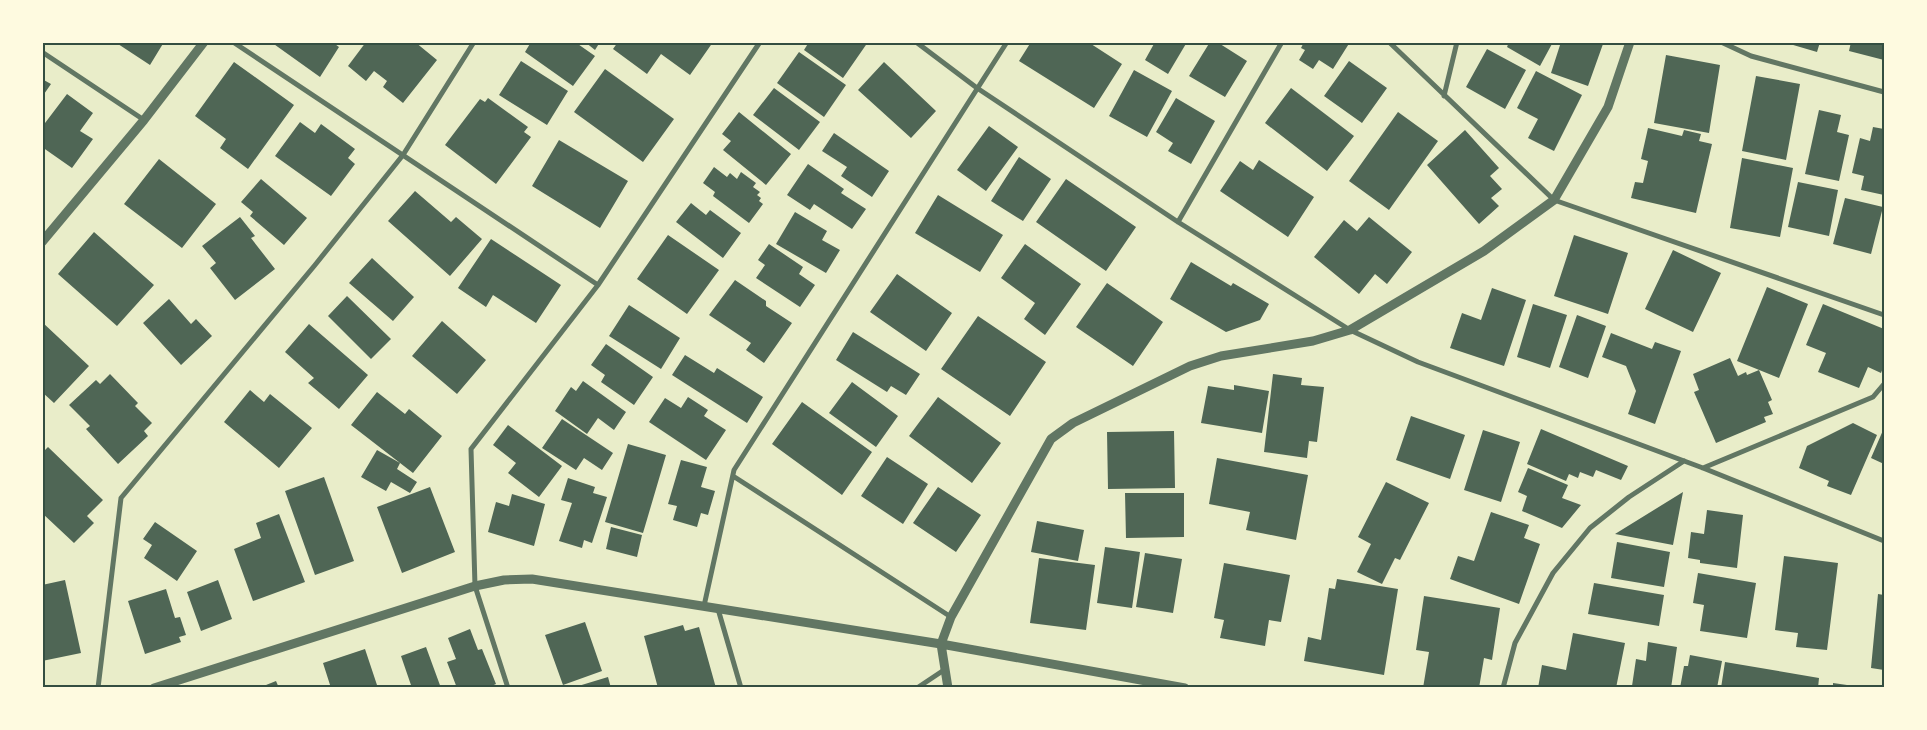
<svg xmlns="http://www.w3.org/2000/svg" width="1927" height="730" font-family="'Alegreya Sans',sans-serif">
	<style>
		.building { fill: #4f6655 }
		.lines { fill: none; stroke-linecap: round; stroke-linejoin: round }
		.minor { stroke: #617663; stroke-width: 5 }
		.tertiary { stroke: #617663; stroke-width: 9 }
		.neatline { fill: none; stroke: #344e41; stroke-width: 2 }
	</style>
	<rect width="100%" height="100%" fill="#e9edc9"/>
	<path class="building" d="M115 42H164L150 65Z
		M271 42H332L339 47 320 77Z
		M366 42H415L437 60 403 103 383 87 387 81 374 71 366 81 348 66Z
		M531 42H575L595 56 573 86 525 52Z
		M585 42H600L595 50Z
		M618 42H713L690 75 661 54 647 74 613 49Z
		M809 42H868L843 78 804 50Z
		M1031 42H1088L1122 64 1094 108 1019 61Z
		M1155 42H1187L1168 74 1145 60Z
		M1210 42H1217L1247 61 1225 97 1189 76Z
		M1304 42H1350L1333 69 1319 60 1313 69 1299 60 1305 50 1301 48Z
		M1509 42H1553L1540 66 1507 47Z
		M1561 42 1603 44 1588 86 1551 73Z
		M1783 42H1820L1817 52Z
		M1851 42H1884V60L1849 51Z
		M1487 49 1526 70 1505 109 1466 87Z
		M799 52 846 85 824 117 777 83Z
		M1666 55 1720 65 1709 133 1654 123Z
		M521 61 568 91 547 125 499 95Z
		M1349 61 1387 88 1362 123 1324 96Z
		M234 62 294 105 248 169 220 148 226 139 195 116Z
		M884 62 936 111 911 138 858 90Z
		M605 69 674 119 643 162 574 112Z
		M1134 70 1172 91 1147 137 1109 116Z
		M1536 71 1582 95 1554 151 1528 138 1538 119 1517 108Z
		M1756 76 1800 84 1786 160 1742 151Z
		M42 79 51 84 42 97Z
		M774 88 820 122 799 150 753 115Z
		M1291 88 1354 136 1327 171 1265 123Z
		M67 94 93 113 80 131 93 139 72 168 42 147V127Z
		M488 98 528 127 524 132 531 137 496 184 445 145 480 99 485 102Z
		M1176 98 1215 121 1191 164 1168 151 1173 143 1156 132Z
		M1819 110 1841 115 1837 132 1849 135 1839 181 1805 174Z
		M739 112 791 154 766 185 723 150 731 141 722 134Z
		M1398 112 1438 141 1389 210 1349 181Z
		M300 122 315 133 321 124 355 149 348 158 355 164 331 196 275 156Z
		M989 126 1018 147 986 191 957 170Z
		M1873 127 1884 129V195L1861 190 1864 176 1852 173 1860 138 1870 141Z
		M1648 128 1682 136 1684 130 1701 134 1699 141 1712 144 1696 213 1631 198 1635 182 1643 183 1648 161 1641 159Z
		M1465 130 1499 168 1490 176 1502 189 1491 198 1499 206 1479 224 1427 165Z
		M834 133 889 171 872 197 841 176 847 167 822 151Z
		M559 140 628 181 600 228 532 186Z
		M1019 157 1051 179 1023 221 991 201Z
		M1742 158 1793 168 1780 237 1730 228Z
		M159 159 216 204 182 248 124 204Z
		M1259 160 1314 197 1288 237 1220 191 1240 161 1253 170Z
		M808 164 844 189 841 193 866 209 852 229 814 204 810 210 787 195Z
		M714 167 727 177 730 173 737 179 741 172 756 183 753 187 760 192 757 195 761 198 759 201 763 204 749 223 713 196 715 192 703 183Z
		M261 179 307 218 284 245 250 216 253 212 241 202Z
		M1066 179 1136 227 1106 271 1036 222Z
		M1798 182 1838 190 1829 236 1788 227Z
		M415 191 451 222 456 217 482 239 450 276 388 221Z
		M938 195 1003 235 980 272 915 233Z
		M1845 198 1883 207 1871 254 1833 244Z
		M691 203 706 215 710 210 741 233 723 258 676 222Z
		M795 212 827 231 822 240 840 250 826 273 776 244Z
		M240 217 255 236 251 238 275 269 235 300 210 268 216 263 202 246Z
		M1369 217 1412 252 1387 284 1375 274 1359 294 1314 257 1344 220 1357 231Z
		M94 232 154 285 117 326 58 274Z
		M668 235 719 270 687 314 637 279Z
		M1574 235 1628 253 1608 314 1554 296Z
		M491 239 561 285 536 323 493 295 486 307 458 288Z
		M769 244 803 267 799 274 815 285 800 307 756 278 765 265 758 260Z
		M1025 244 1081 284 1045 335 1024 319 1035 303 1001 278Z
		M1673 250 1721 273 1693 332 1645 309Z
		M372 258 414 297 393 321 349 283Z
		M1191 262 1231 286 1233 283 1269 304 1260 320 1226 332 1170 299Z
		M897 274 952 313 926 351 870 312Z
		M735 280 766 301V306L792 323 764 363 746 350 751 343 709 315Z
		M1107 283 1163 322 1133 366 1076 327Z
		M1767 287 1808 304 1779 378 1737 361Z
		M1492 288 1526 300 1504 366 1450 348 1462 313 1481 320Z
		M347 296 391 339 371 359 328 316Z
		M169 299 191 324 196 319 212 336 181 365 143 323Z
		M1533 304 1567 315 1550 368 1517 357Z
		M1823 304 1884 329V365L1881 373 1868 367 1859 388 1818 372 1826 353 1806 345Z
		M629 305 680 338 661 369 609 336Z
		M1577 315 1606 326 1588 378 1559 367Z
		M978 316 1046 362 1010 416 941 369Z
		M442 321 486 360 457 394 412 356Z
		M42 322 89 366 54 403 42 392Z
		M309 324 368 375 339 409 308 383 314 378 285 352Z
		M853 332 920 374 906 395 891 386 887 392 836 360Z
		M1611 333 1652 349 1655 342 1681 351 1655 424 1628 414 1636 391 1626 366 1602 357Z
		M606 344 653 377 634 405 601 382 605 375 591 365Z
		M685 355 714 373 717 368 763 397 747 423 672 375Z
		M1730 358 1738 376 1746 372 1747 375 1759 370 1772 400 1768 402 1773 414 1764 417 1766 422 1716 443 1694 392 1699 390 1693 374Z
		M110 374 138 403 135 406 152 423 144 431 148 436 118 464 86 429 90 426 69 405 96 380 100 384Z
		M1273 374 1302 378 1301 385 1324 387 1317 442 1309 441 1307 458 1264 452Z
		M583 381 626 412 614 430 598 418 587 434 555 411 571 387 576 391Z
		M852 382 898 416 876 447 829 413Z
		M1234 385 1269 391 1262 433 1201 423 1208 386 1234 390Z
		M250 390 264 402 270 394 312 428 279 468 224 422Z
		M377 392 405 414 409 409 442 436 413 473 351 425Z
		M688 397 708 410 704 416 726 430 706 460 649 422 665 398 681 408Z
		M938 397 1001 443 972 483 909 436Z
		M802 402 872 452 842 495 772 444Z
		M1411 416 1465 435 1450 479 1396 460Z
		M562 419 613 453 602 470 584 458 576 470 542 448Z
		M1853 423 1877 435 1851 495 1827 486 1829 481 1799 468 1807 446Z
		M508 425 562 466 539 497 508 473 516 463 493 445Z
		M1884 428V464L1871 458Z
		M1541 429 1628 466 1621 480 1596 470 1593 477 1580 472 1578 478 1569 474 1566 481 1527 464Z
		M1483 430 1520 442 1501 502 1464 490Z
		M1174 431 1175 488 1108 489 1107 432Z
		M628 444 666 455 643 533 605 522Z
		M48 447 103 500 87 516 94 523 74 543 42 513V453Z
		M377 450 400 463 397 469 417 482 410 493 391 482 386 491 361 477Z
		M887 457 928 484 903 524 861 496Z
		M1217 458 1308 475 1296 540 1246 530 1250 512 1209 504Z
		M681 460 707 467 701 487 715 491 708 515 701 513 697 527 673 520 677 506 668 504Z
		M1528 468 1568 485 1562 498 1581 505 1562 528 1522 511 1527 496 1518 492Z
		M324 477 354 561 315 575 285 491Z
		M568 478 595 487 593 493 607 497 592 543 584 540 582 548 559 541 572 503 561 500Z
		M1386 482 1429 503 1400 560 1395 558 1382 584 1357 572 1371 544 1358 537Z
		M430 487 455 552 402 573 377 507Z
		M938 487 981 515 956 552 913 523Z
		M1683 492 1673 545 1615 534Z
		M1125 493H1184V537L1126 538Z
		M512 494 545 504 534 546 488 532 496 502 509 506Z
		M1707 510 1743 515 1737 568 1700 563V560L1688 558 1691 532 1704 534Z
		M1491 512 1529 525 1524 538 1540 544 1519 604 1450 579 1458 556 1474 561Z
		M279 514 305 582 253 601 234 549 261 538 256 523Z
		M1037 521 1084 530 1078 561 1031 552Z
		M155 522 197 551 177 581 144 558 152 545 143 539Z
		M611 527 642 535 637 557 606 549Z
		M1617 542 1670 552 1664 587 1611 578Z
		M1105 547 1140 552 1132 608 1097 603Z
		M1145 553 1182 559 1173 613 1136 607Z
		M1784 556 1838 563 1827 650 1796 647 1798 633 1775 630Z
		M1039 558 1095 565 1086 630 1030 623Z
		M1224 563 1290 575 1281 622 1269 620 1265 646 1220 638 1224 620 1214 618Z
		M1698 573 1756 583 1747 638 1700 631 1704 605 1693 603Z
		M1337 579 1398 589 1384 675 1304 661 1308 637 1321 640 1329 588 1335 589Z
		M65 580 81 653 42 661V585Z
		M218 580 232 619 201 631 187 592Z
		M1594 583 1664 595 1659 626 1588 614Z
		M166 589 175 618 180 617 186 635 179 637 181 642 145 654 128 601Z
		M1878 594 1884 595V670L1871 668Z
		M1424 596 1500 608 1492 660 1484 658 1479 688H1423L1429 652 1416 650Z
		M585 622 602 671 563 685 545 635Z
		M683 625 685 631 699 627 716 688H658L644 636Z
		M470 629 478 650 482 649 496 684 487 688H457L447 662 456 659 448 638Z
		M1573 633 1625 643 1616 688H1538L1542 665 1566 670Z
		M1648 642 1677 647 1671 688H1640L1632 686 1636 659 1646 661Z
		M426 647 441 688H412L401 656Z
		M365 649 378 688H331L323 663Z
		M1690 655 1722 661 1717 688H1680L1684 666H1688Z
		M1725 662 1819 678 1818 688H1721Z
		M608 677 611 688H576L575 687Z
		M276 681 279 688H261V687Z
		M1833 683 1854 686V688H1833Z"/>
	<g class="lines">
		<path class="minor" d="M233 42 598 285
			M916 42 977 88 1178 222 1350 330 1418 362 1703 468 1884 541
			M1389 42 1554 200 1884 315
			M1721 42 1751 56 1884 92
			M42 52 144 120
			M1444 96 1457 42
			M1178 222 1282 42
			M1703 468 1873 397 1884 384
			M733 476 951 617
			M704 606 734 470 1007 42
			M718 609 741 688
			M98 688 121 498 315 265 403 155 474 42
			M508 688 475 586 471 449 598 285 760 42
			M917 688 944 670
			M1503 688 1515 643 1553 573 1590 528 1629 497 1684 461"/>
		<path class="tertiary" d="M42 242 144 120 204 42
			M154 688 475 586 504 580 532 579 941 644 1185 688
			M948 688 941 644 951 617 1051 439 1073 423 1190 366 1221 356 1313 341 1350 330 1484 251 1554 200 1608 107 1630 42"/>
	</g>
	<rect width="1927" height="730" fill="none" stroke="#fefae0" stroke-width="88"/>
	<rect x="44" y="44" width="1839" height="642" class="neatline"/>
</svg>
